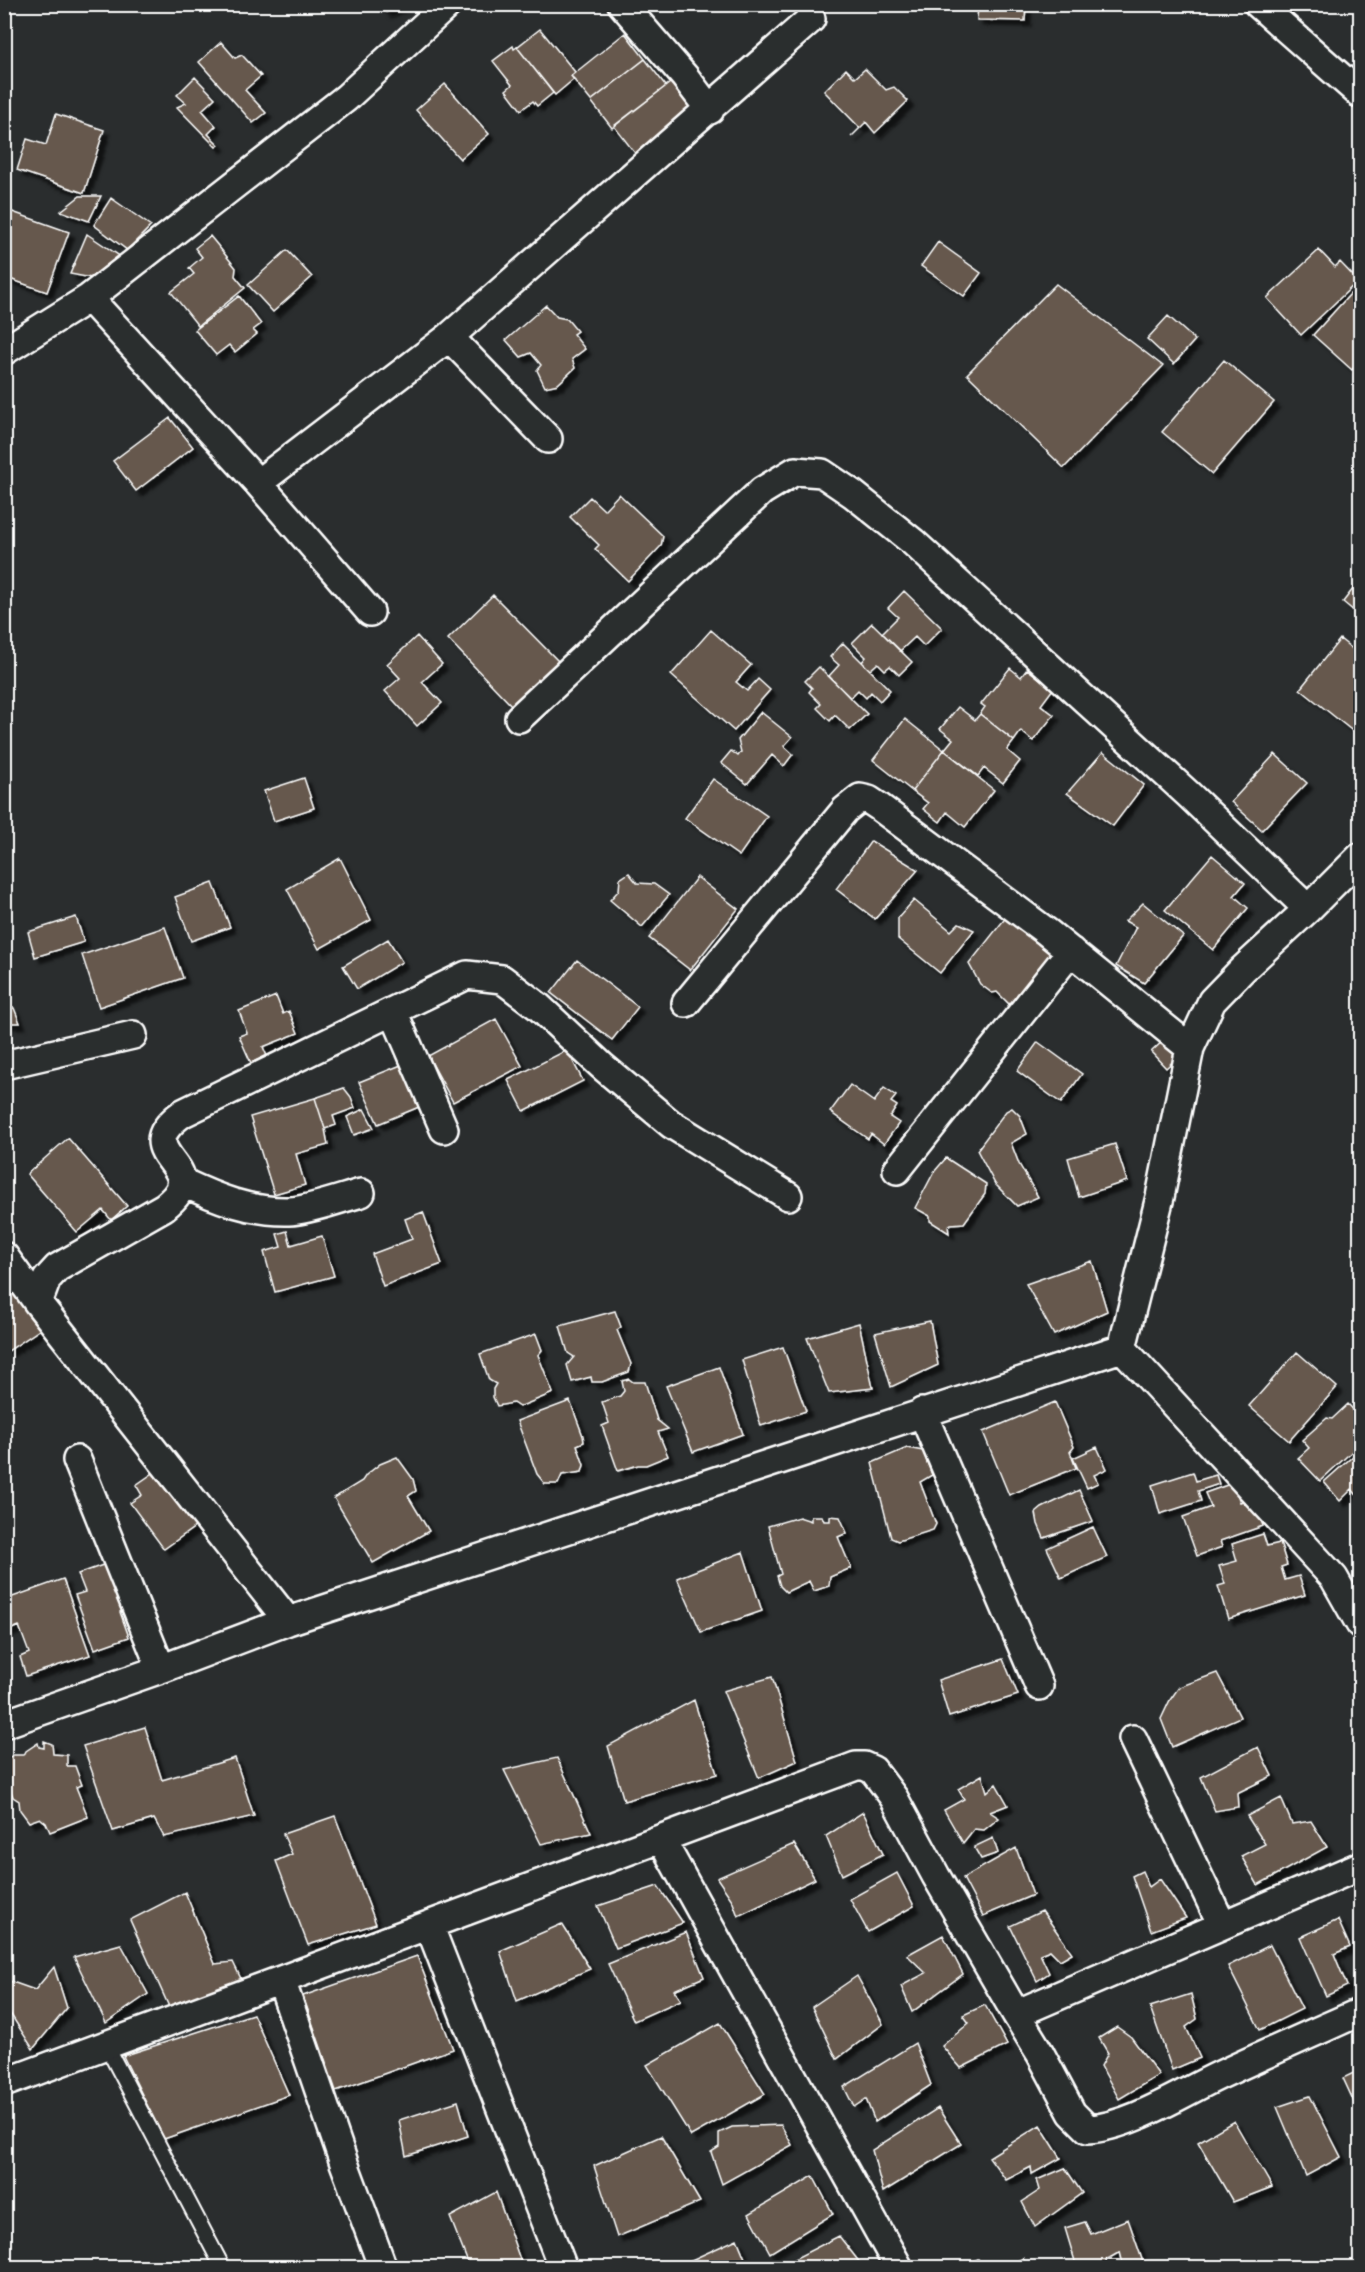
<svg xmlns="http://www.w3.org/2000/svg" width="1365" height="2272" font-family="Itim,sans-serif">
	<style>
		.building { fill: #66594d; stroke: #fff; stroke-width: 1.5; filter: url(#shadow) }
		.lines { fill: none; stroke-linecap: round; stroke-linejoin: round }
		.lane-casing { stroke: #fff; stroke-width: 18 }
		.street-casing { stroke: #fff; stroke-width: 32 }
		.lane { stroke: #2a2d2e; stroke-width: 14 }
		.street { stroke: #2a2d2e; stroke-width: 27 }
	</style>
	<defs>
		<filter id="shadow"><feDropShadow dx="5.5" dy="5.5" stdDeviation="1.5" flood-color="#0009"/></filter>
	</defs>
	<rect width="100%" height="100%" fill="#2a2d2e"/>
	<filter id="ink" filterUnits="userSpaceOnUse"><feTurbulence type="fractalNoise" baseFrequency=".0167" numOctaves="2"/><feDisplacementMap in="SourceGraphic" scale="12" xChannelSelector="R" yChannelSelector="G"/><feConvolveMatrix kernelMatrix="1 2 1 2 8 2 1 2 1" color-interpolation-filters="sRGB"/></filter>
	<g filter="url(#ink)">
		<path class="building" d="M379 4H405L386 12Z
			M978 4H1026L1025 21 977 20Z
			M540 29 575 72 571 76 574 79 555 95 517 47Z
			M625 33 645 59 591 101 571 76Z
			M221 42 235 58 242 55 261 76 245 90 266 113 253 123 199 62Z
			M513 46 514 49 517 47 553 93 537 106 533 101 521 110 506 90 512 85 493 61Z
			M645 59 666 86 612 128 591 101Z
			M846 69 855 78 865 69 886 90 894 87 908 101 875 133 866 122 851 137 860 128 824 91Z
			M195 77 215 98 202 110 216 126 208 134 219 145 216 147 177 107 186 103 177 95Z
			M674 80 698 110 638 157 614 126Z
			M445 84 489 134 460 159 416 110Z
			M56 114 104 130 84 193 17 170 27 139 46 145Z
			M80 196H101L89 221 61 211Z
			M111 198 151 226 127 250 94 225Z
			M4 209 69 232 47 292 4 277Z
			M87 234 121 257 102 280 70 274Z
			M210 236 236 268 235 276 245 288 198 326 171 292 194 274 189 268 202 257 195 248Z
			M938 242 981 273 964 296 921 266Z
			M287 250 312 277 273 312 248 285Z
			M1319 250 1335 267 1340 262 1358 281 1301 335 1267 298Z
			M1056 284 1163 366 1064 468 967 374Z
			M1352 292 1360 299V360L1352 370 1313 335Z
			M239 296 261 324 253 330 257 334 235 352 229 345 216 355 195 330Z
			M546 305 557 317 567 319 577 331 573 334 585 349 572 359 575 368 558 384 545 387 537 370 541 365 531 353 521 357 506 340Z
			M1168 316 1195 340 1174 364 1147 339Z
			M1224 360 1274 402 1212 474 1162 432Z
			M170 418 193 447 136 491 113 461Z
			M619 494 663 536 661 546 628 581 595 549 599 545 570 517 590 497 604 510Z
			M1360 580V616L1343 602Z
			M904 591 942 628 924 646 915 637 900 651 882 633 898 617 888 608Z
			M493 595 559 662 512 706 448 639Z
			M872 623 912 662 899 675 890 666 885 670 878 663 870 670 862 662 866 657 852 643Z
			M711 630 751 665 736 682 747 691 758 679 770 690 734 731 671 675Z
			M417 636 442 664 422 682 442 703 417 726 385 691 400 678 387 664Z
			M1340 639 1360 655V737L1300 689Z
			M843 643 890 690 880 701 871 692 866 698 858 690 850 698 829 676 839 665 830 657Z
			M819 667 867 714 850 730 835 715 830 721 817 708 821 704 809 692 812 688 805 681Z
			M1010 668 1021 677 1027 669 1053 689 1041 705 1054 715 1033 741 1021 731 1014 741 980 714 985 707 981 704Z
			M958 707 975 720 980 714 1014 741 1007 750 1020 761 1003 783 984 768 978 776 944 750 953 739 940 729Z
			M761 712 792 737 784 746 793 754 784 766 772 755 747 784 721 763 731 751 738 756 741 752 738 740Z
			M905 719 944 750 912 791 873 760Z
			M944 750 994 790 965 827 947 812 940 822 923 809 928 803 912 791Z
			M1103 752 1144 785 1113 826 1067 793Z
			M1275 754 1307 783 1262 830 1231 802Z
			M304 778 314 808 274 821 264 791Z
			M713 779 767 816 739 856 685 818Z
			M871 841 918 870 875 919 836 889Z
			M1212 855 1245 883 1234 896 1248 908 1213 950 1165 910Z
			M340 858 371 920 319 949 287 889Z
			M629 873 637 883 654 884 669 895 642 927 610 900 619 890 620 879Z
			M697 877 738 909 690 970 649 938Z
			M213 883 230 927 191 941 175 897Z
			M914 900 951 931 959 923 974 930 940 973 898 939V918Z
			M1143 903 1183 936 1144 983 1116 966 1136 927 1125 921Z
			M1007 916 1059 956 1017 1012 997 992 992 993 980 984 969 964Z
			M76 917 84 942 35 957 28 932Z
			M165 927 183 978 99 1007 82 955Z
			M388 939 402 962 357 989 343 966Z
			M577 960 638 1007 612 1040 551 993Z
			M4 996 8 1008H14L20 1023H4Z
			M276 996 283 1014 289 1011 298 1033 263 1047 267 1056 251 1063 239 1036 247 1033 239 1011Z
			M496 1019 522 1066 453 1102 428 1056Z
			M1165 1039 1180 1055 1166 1068 1151 1052Z
			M1038 1042 1082 1074 1061 1103 1017 1071Z
			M567 1050 583 1081 524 1111 508 1080Z
			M411 1061 431 1102 378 1124 359 1082Z
			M850 1085 874 1102 884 1088 896 1096 891 1102 897 1106 890 1117 899 1123 884 1144 871 1134 868 1139 830 1112Z
			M344 1088 351 1097 355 1108 333 1116 336 1125 325 1129 315 1098Z
			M315 1098 325 1129 328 1145 296 1154 305 1185 274 1194 250 1117Z
			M1012 1108 1020 1116 1027 1134 1011 1143 1019 1164 1038 1197 1017 1206 995 1184 977 1150 1006 1111Z
			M364 1109 374 1128 354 1135 347 1117Z
			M68 1138 127 1206 111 1220 103 1210 77 1232 27 1174Z
			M1115 1144 1127 1181 1079 1197 1068 1158Z
			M946 1158 986 1184 985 1194 964 1223 951 1224 948 1226 949 1233 930 1221V1216L915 1208 934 1172Z
			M423 1212 442 1264 383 1286 372 1254 412 1239 405 1219Z
			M287 1231 291 1245 322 1236 334 1276 275 1292 264 1252 281 1247 277 1234Z
			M1092 1261 1107 1311 1054 1335 1026 1284Z
			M4 1263 48 1324 8 1351 4 1346Z
			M615 1311 621 1327 617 1330 631 1364 629 1372 602 1382H592L591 1377 572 1382 567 1365 574 1357 568 1353 560 1326Z
			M930 1321 938 1365 891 1387 875 1333Z
			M859 1323 873 1388 829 1393 807 1338Z
			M536 1334 542 1350 538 1355 553 1393 519 1407 513 1403 497 1406 493 1397V1389L496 1384 489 1380 480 1354Z
			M783 1347 806 1411 761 1426 742 1360Z
			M1297 1352 1337 1387 1289 1441 1249 1406Z
			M719 1367 743 1434 693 1452 666 1386Z
			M629 1379 633 1382H645L657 1420 668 1429 658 1432 668 1456 646 1465H638L618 1471 602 1426 609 1423 602 1402 620 1396 624 1391 622 1381Z
			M570 1401 583 1436 584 1442 577 1445 584 1465 582 1472 562 1475 558 1484H545L537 1474 517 1421Z
			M1055 1402 1074 1447 1070 1452 1076 1468 1009 1495 983 1432Z
			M1348 1404 1360 1417V1444L1320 1481 1298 1458 1309 1448 1302 1440 1327 1418 1332 1419Z
			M1097 1447 1107 1469 1094 1475 1098 1483 1087 1488 1073 1458Z
			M907 1448 923 1451 932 1475 920 1482 936 1524 933 1530 898 1541 891 1538 872 1463Z
			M1360 1450V1499L1352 1489 1340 1501 1324 1482Z
			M397 1457 413 1479 416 1491 408 1496 429 1531 373 1563 334 1498 362 1481 366 1475 380 1464Z
			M159 1469 199 1524 164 1549 130 1503 142 1495 136 1485Z
			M1193 1472 1196 1481 1216 1475 1219 1484 1198 1491 1201 1501 1160 1514 1152 1485Z
			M1233 1483 1240 1502 1253 1498 1263 1526 1220 1541 1222 1547 1197 1556 1183 1517 1211 1507 1205 1493Z
			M1079 1490 1093 1521 1044 1538 1038 1524 1036 1513 1042 1508Z
			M811 1516H822L824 1521H830V1516L840 1517 847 1533 838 1537 851 1568 830 1577 829 1586 814 1591 809 1581 786 1592 780 1586 777 1576 781 1574 768 1526 799 1517 811 1521Z
			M1093 1527 1107 1557 1061 1578 1047 1548Z
			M1263 1534 1267 1546 1280 1543 1287 1565 1281 1567 1285 1580 1299 1576 1305 1595 1228 1619 1218 1586 1225 1584 1219 1566 1237 1561 1232 1544Z
			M743 1552 762 1611 701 1632 677 1578Z
			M117 1560 134 1607 120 1612 129 1637 95 1649 75 1595 85 1592 78 1574Z
			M63 1579 90 1655 26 1676 20 1657 29 1653 19 1626 7 1631 4 1625V1600Z
			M1003 1659 1018 1695 949 1717 938 1680Z
			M1217 1673 1240 1717 1172 1747 1161 1719 1170 1700 1179 1687Z
			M772 1677 797 1761 759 1778 723 1691Z
			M694 1700 717 1774 624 1801 608 1746Z
			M145 1727 162 1780 235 1758 254 1816 164 1837 154 1819 113 1831 83 1746Z
			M44 1741 52 1744 53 1754 67 1755V1766H75L82 1785 76 1787 88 1817 50 1832 46 1823 40 1818 29 1822 20 1810 19 1801 13 1797 4 1772V1761L13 1755H24L26 1751 38 1743 39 1747 44 1748Z
			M1258 1747 1272 1776 1237 1793 1238 1807 1215 1811 1201 1777Z
			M557 1758 591 1833 541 1844 504 1770Z
			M982 1775 987 1792 996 1784 1008 1805 990 1812 999 1818 984 1830 974 1829 963 1843 944 1810 964 1799 958 1789Z
			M1281 1798 1292 1824 1311 1821 1327 1847 1258 1885 1241 1856 1265 1844 1247 1816Z
			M863 1812 883 1854 842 1875 826 1836Z
			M335 1816 376 1924 308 1945 276 1861 292 1854 283 1834Z
			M993 1838 998 1853 981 1859 974 1847Z
			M794 1844 815 1879 738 1916 732 1900 717 1878Z
			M1016 1848 1033 1895 983 1916 963 1878Z
			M1142 1871 1149 1887 1160 1879 1186 1918 1151 1931 1132 1876Z
			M897 1873 914 1906 868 1932 850 1899Z
			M658 1886 683 1923 616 1948 598 1906Z
			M185 1892 215 1964 233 1962 243 1983 170 2009 130 1920Z
			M1042 1911 1072 1953 1060 1960 1050 1950 1040 1954 1049 1973 1037 1981 1010 1926Z
			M1338 1920 1350 1947 1334 1954 1347 1986 1326 1996 1300 1937Z
			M562 1924 590 1969 517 2001 500 1951Z
			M686 1932 704 1977 674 1990 681 2000 634 2021 608 1964Z
			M943 1935 963 1974 912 2012 901 1986 926 1973 907 1955Z
			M121 1944 148 1994 106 2023 74 1957Z
			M1270 1945 1302 2009 1260 2030 1228 1966Z
			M417 1956 453 2049 336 2091 303 1996Z
			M54 1967 67 2008 33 2049 4 2004V1979L35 1990Z
			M857 1976 883 2024 837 2059 812 2007Z
			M1191 1994 1197 2019 1186 2027 1200 2058 1172 2070 1150 2007Z
			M985 2005 1007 2045 961 2068 942 2046 969 2023 963 2015Z
			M253 2014 289 2095 164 2139 123 2056Z
			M720 2023 765 2094 691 2136 647 2065Z
			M1117 2027 1131 2037 1159 2075 1119 2099 1101 2066 1108 2053 1099 2038Z
			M915 2043 931 2085 875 2122 866 2099 854 2107 844 2087Z
			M1360 2070V2115L1343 2078Z
			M1310 2096 1341 2157 1306 2176 1277 2107Z
			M458 2101 468 2136 406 2156 399 2120Z
			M938 2108 961 2144 883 2192 872 2150Z
			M1234 2121 1272 2187 1233 2202 1198 2142Z
			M781 2125 792 2145 722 2184 711 2152 719 2147V2133L732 2127Z
			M1040 2125 1061 2158 1032 2174 1031 2167 1006 2180 989 2157Z
			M661 2136 700 2202 617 2237 594 2166Z
			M1065 2168 1082 2193 1035 2227 1022 2202 1040 2190 1037 2180Z
			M813 2176 833 2214 770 2253 749 2214Z
			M496 2192 523 2268H470L450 2217Z
			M1128 2219 1145 2268H1124L1120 2252 1106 2260 1107 2268H1077L1065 2228 1085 2222 1091 2234Z
			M839 2236 864 2268H796L792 2260Z
			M737 2239 749 2268H674Z
			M1023 2258 1027 2268H1004Z
			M978 2259 985 2268H961V2267Z"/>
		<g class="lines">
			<defs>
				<path id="lane" d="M106 2045 223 2268"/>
				<path id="street" d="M622 4 685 77 710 110
					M1258 4 1360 94
					M89 298 258 483 370 612
					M449 337 548 439
					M4 351 89 298 346 98 448 4
					M258 483 449 337 811 19
					M519 718 762 491 795 471 822 473 853 494 913 542 1188 794 1308 909
					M1360 857 1308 909 1243 969 1212 1001 1190 1048 1160 1197 1122 1348 1334 1578 1360 1624
					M686 1003 845 810 860 798 869 800 878 806 1047 932 1190 1048
					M393 1011 444 1129
					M4 1065 133 1035
					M897 1170 1071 951
					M182 1182C216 1198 250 1212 289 1211 306 1211 343 1198 361 1193
					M4 1256 38 1303
					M922 1412 1039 1686
					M77 1460 161 1669
					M288 1621 38 1303 47 1279 57 1268 164 1207C219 1165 122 1156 183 1113L467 975 502 979 539 1007 602 1066 671 1124 788 1196
					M4 1724 161 1669 288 1621 1122 1348
					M1133 1739 1222 1925
					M661 1839 899 2268
					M429 1925 563 2268
					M281 1980 344 2163 383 2268
					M1016 2014 1040 2053 1072 2113 1088 2129C1129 2127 1180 2094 1218 2076 1265 2054 1313 2033 1360 2012
					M4 2083 856 1766H864L873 1770 894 1798 936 1876 1016 2014 1360 1866"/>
			</defs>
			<use href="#lane" class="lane-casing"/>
			<use href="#street" class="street-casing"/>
			<use href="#lane" class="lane"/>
			<use href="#street" class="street"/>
		</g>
	</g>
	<rect width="1365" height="2272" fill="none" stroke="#2a2d2e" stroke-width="24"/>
	<rect x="12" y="12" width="1341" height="2248" fill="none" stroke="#fff" stroke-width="2" filter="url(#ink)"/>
</svg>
